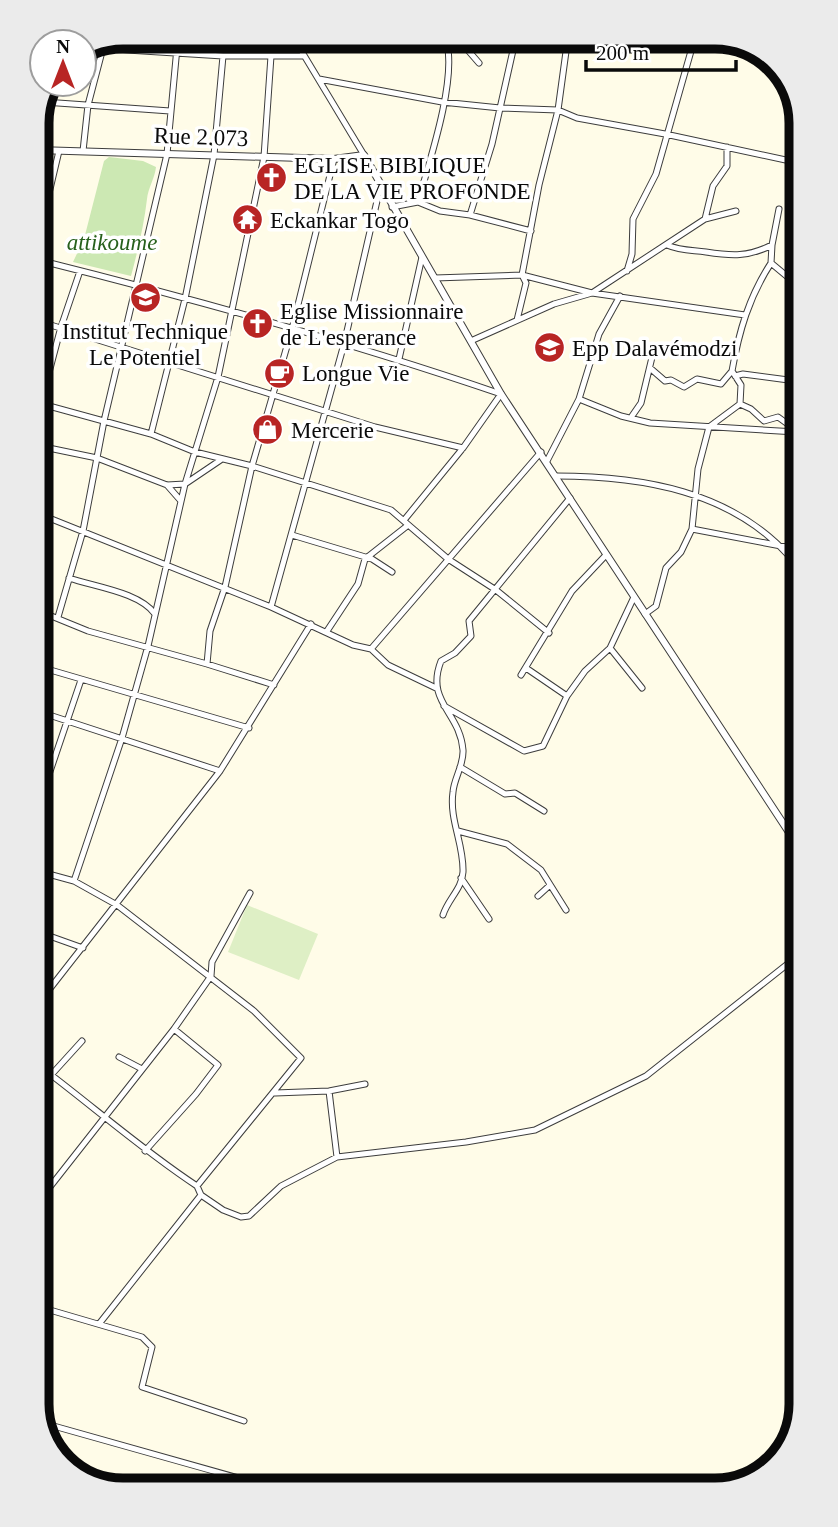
<svg xmlns="http://www.w3.org/2000/svg" width="838" height="1527" font-family="'Times New Roman',serif">
	<style>
		.green { fill: #cce8b3 }
		.pitch { fill: #deefc5 }
		.lines { fill: none; stroke-linecap: round; stroke-linejoin: round }
		.minor-casing { stroke: #3d3d3d; stroke-width: 7 }
		.tertiary-casing { stroke: #3d3d3d; stroke-width: 8 }
		.minor { stroke: #fff; stroke-width: 5 }
		.tertiary { stroke: #fff; stroke-width: 6 }
		.labels { text-anchor: middle; dominant-baseline: central; stroke-width: 7; stroke-linejoin: round; paint-order: stroke }
		.street-label { font-size: 23px; fill: #0a0a0a; stroke: #fff }
		.poi-label { font-size: 23px; fill: #0a0a0a; stroke: #fff; text-anchor: start }
		.park-label { font-size: 23px; font-style: italic; fill: #27601c; stroke: #fff }
		.rim { fill: none; stroke: #0a0a0a; stroke-width: 9 }
	</style>
	<rect width="100%" height="100%" fill="#fffce8"/>
	<path class="green" d="M109 157 143 161 156 167C155 178 148 188 147 199 144 225 138 250 131 276L73 262 84 239 104 161Z"/>
	<path class="pitch" d="M247 905 318 934 299 980 228 952Z"/>
	<g class="lines">
		<defs>
			<path id="minor" d="M293 37 364 155
				M426 37 466 48 479 63
				M95 48 223 56H304
				M319 79 442 102 500 108 558 110 577 118 665 134 795 162
				M44 102 170 111
				M83 151 88 105 104 44
				M380 188 344 344 271 607 353 645 371 649 388 665 436 688
				M418 202C429 163 456 83 447 44
				M392 207 418 202 440 211 470 215 531 231
				M470 215 492 144 516 37
				M705 219 736 211
				M38 240 59 151
				M667 245C681 251 692 250 706 252 732 256 748 257 772 245L771 263 795 283
				M772 245 779 209
				M38 260C194 299 349 342 501 394L463 448 405 519
				M627 271 632 254 633 219 656 174 695 37
				M435 278 522 275 592 293 745 315
				M517 320 526 283 522 275 539 185 558 110 568 37
				M38 321 375 427 463 448
				M473 340 554 304 592 293 705 219 713 186 727 166V147
				M399 359 422 257
				M650 368 665 381 671 380 684 387 697 379 721 384 732 371
				M735 376 743 374 796 381
				M579 399 621 416 650 423 796 432
				M38 403 151 434 195 452 252 466 391 510 448 559 496 590 549 633
				M740 404 741 385 732 371C739 331 749 297 771 263
				M38 414 61 327 80 271
				M632 416 641 403 654 349
				M151 434 185 299 214 155 223 56
				M39 446 97 458 167 485 185 484 222 459
				M547 461 579 399 599 334 620 296
				M556 476C642 476 732 491 791 558
				M167 485 181 501
				M39 514 271 607
				M692 529 797 549
				M292 535 372 559 392 572
				M69 578C95 587 139 592 155 614
				M39 611 88 631 207 664 210 631 225 587 252 466 292 329 334 159
				M645 614 656 606 666 568 681 552 692 529 698 469 709 427 740 404 751 409 764 421 778 417 796 430
				M58 617 83 531 104 421 167 154 178 37
				M327 631 358 584 365 559 407 526
				M610 648 642 688
				M371 649 541 452
				M207 664 274 685
				M40 667 249 728
				M526 668 567 696
				M521 675 572 591 606 555
				M444 706 524 751 543 746 567 696 585 671 610 648 634 597
				M40 712 220 771
				M460 767 505 794 515 793 544 811
				M40 801 81 680
				M458 831 507 844 541 870 566 910
				M41 872 74 881 117 905 254 1011 301 1058 197 1186
				M461 878 489 919
				M74 881 122 738 148 646 185 484 218 377 264 157 271 56
				M538 896 549 886
				M443 915C448 899 462 889 463 872 464 844 449 820 453 792 454 778 464 765 463 750 460 712 425 702 441 661L455 653 471 636 469 621 570 498
				M41 933 83 948
				M41 1000 220 771 311 624
				M119 1057 142 1069
				M42 1068C94 1107 142 1150 197 1186L201 1195 223 1210 241 1217 249 1216 281 1186 337 1157 466 1142 535 1130 646 1076 799 955
				M42 1085 82 1041
				M329 1091 337 1157
				M275 1093 329 1091 365 1084
				M145 1151 196 1094 218 1065 174 1029
				M42 1197 174 1029 211 976 212 962 250 893
				M43 1308 142 1337 152 1347 142 1387 244 1421
				M99 1324 201 1195
				M43 1423 256 1483"/>
			<path id="tertiary" d="M37 150 334 159 364 155 501 394 798 846"/>
		</defs>
		<use href="#minor" class="minor-casing"/>
		<use href="#tertiary" class="tertiary-casing"/>
		<use href="#minor" class="minor"/>
		<use href="#tertiary" class="tertiary"/>
	</g>
	<defs>
		<symbol id="church-disc" viewBox="-11 -11 22 22"><circle r="9.5" fill="#b82524" stroke="#fff"/><path d="M-1.2-6h2.4v3.5h3.3v2.4h-3.3V6h-2.4V-.1h-3.3v-2.4h3.3Z" fill="#fff"/></symbol>
		<symbol id="temple-disc" viewBox="-11 -11 22 22"><circle r="9.5" fill="#b82524" stroke="#fff"/><path d="M0-6L5-2H3V0L6.5 2.5H4V6H1.5V3h-3V6H-4V2.5H-6.5L-3 0V-2H-5Z" fill="#fff"/></symbol>
		<symbol id="school-disc" viewBox="-11 -11 22 22"><circle r="9.5" fill="#b82524" stroke="#fff"/><path d="M0-5L7-2L0 1L-7-2ZM-4 1L0 2.5L4 1V4Q0 6-4 4Z" fill="#fff"/></symbol>
		<symbol id="cafe-disc" viewBox="-11 -11 22 22"><circle r="9.5" fill="#b82524" stroke="#fff"/><path d="M-5.5-4.5H6V0H3Q3 3.5 0 3.5H-2.5Q-5.5 3.5-5.5 0ZM3-3.2v2h1.7v-2ZM-6 4.5H4V6H-6Z" fill="#fff"/></symbol>
		<symbol id="shop-disc" viewBox="-11 -11 22 22"><circle r="9.5" fill="#b82524" stroke="#fff"/><path d="M-5-2.5h2.3a2.7 3.5 0 0 1 5.4 0H5L5.5 6h-11ZM-1.5-2.5h3a1.5 2.3 0 0 0-3 0Z" fill="#fff"/></symbol>
	</defs>
	<g fill-rule="evenodd">
		<use href="#church-disc" x="254" y="160" width="35" height="35"/>
		<use href="#temple-disc" x="230" y="202" width="35" height="35"/>
		<use href="#school-disc" x="128" y="280" width="35" height="35"/>
		<use href="#church-disc" x="240" y="306" width="35" height="35"/>
		<use href="#school-disc" x="532" y="330" width="35" height="35"/>
		<use href="#cafe-disc" x="262" y="356" width="35" height="35"/>
		<use href="#shop-disc" x="250" y="412" width="35" height="35"/>
	</g>
	<g class="labels">
		<g class="street-label">
			<text transform="translate(201 137) rotate(2)">Rue 2.073</text>
		</g>
		<g class="poi-label">
			<text x="294" y="165">EGLISE BIBLIQUE<tspan x="294" dy="26">DE LA VIE PROFONDE</tspan></text>
			<text x="270" y="220">Eckankar Togo</text>
			<text x="280" y="311">Eglise Missionnaire<tspan x="280" dy="26">de L'esperance</tspan></text>
			<text x="145" y="331" text-anchor="middle">Institut Technique<tspan x="145" dy="26">Le Potentiel</tspan></text>
			<text x="572" y="348">Epp Dalavémodzi</text>
			<text x="302" y="373">Longue Vie</text>
			<text x="291" y="430">Mercerie</text>
		</g>
		<g class="park-label">
			<text x="112" y="242">attikoume</text>
		</g>
	</g>
	<path d="M0 0H838V1527H0ZM123 49H715A74 74 0 0 1 789 123V1404A74 74 0 0 1 715 1478H123A74 74 0 0 1 49 1404V123A74 74 0 0 1 123 49Z" fill="#ebebeb" fill-rule="evenodd"/>
	<path class="rim" d="M123 49H715A74 74 0 0 1 789 123V1404A74 74 0 0 1 715 1478H123A74 74 0 0 1 49 1404V123A74 74 0 0 1 123 49Z"/>
	<g transform="translate(63 63)"><circle r="33" fill="#ffffff" stroke="#9d9d9d" stroke-width="2"/>
	<path d="M0-5L12 26L0 18L-12 26Z" fill="#b82524"/>
	<text y="-10" font-size="19" font-weight="bold" text-anchor="middle" fill="#0a0a0a">N</text>
	</g>
	<path d="M586 60v10h150v-10" fill="none" stroke="#0a0a0a" stroke-width="3.5"/>
	<text x="596" y="60" font-size="21" fill="#0a0a0a" stroke="#ffffff" stroke-width="5" paint-order="stroke">200 m</text>
</svg>
